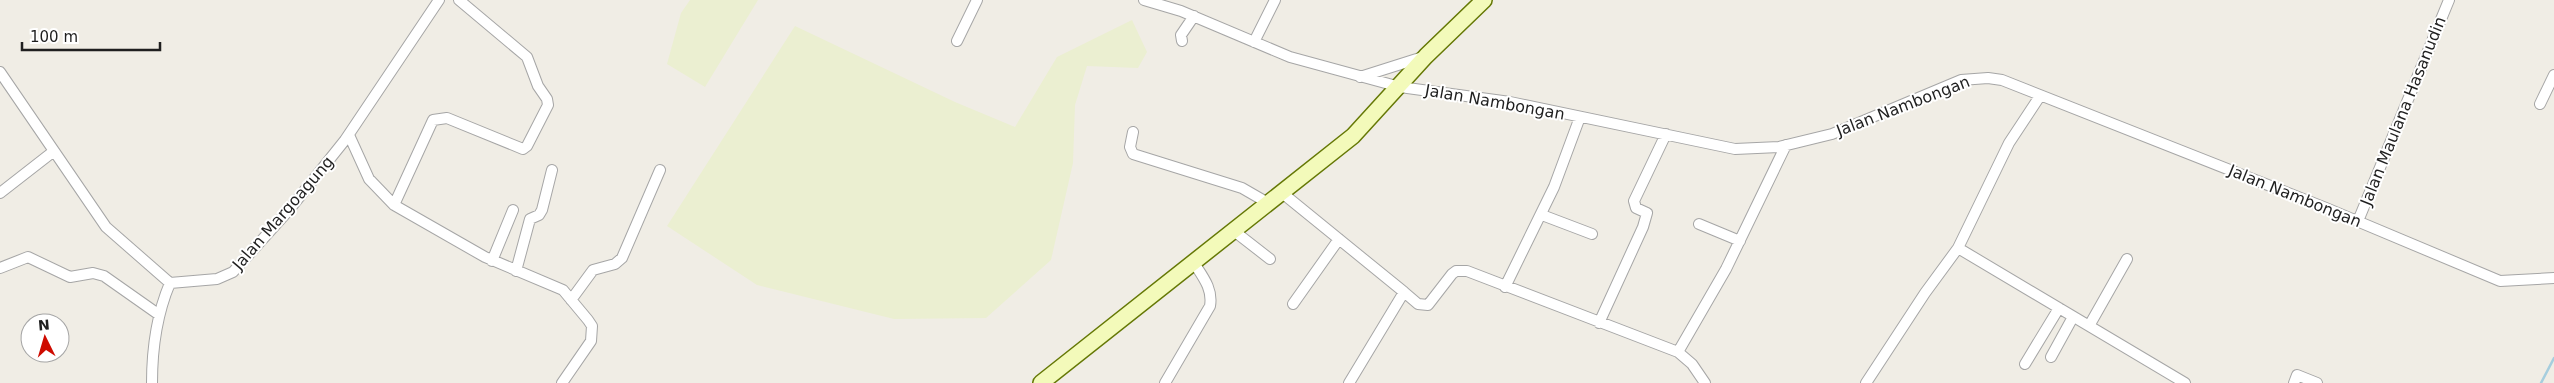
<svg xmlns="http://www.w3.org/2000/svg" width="2554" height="383" font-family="'DejaVu Sans',sans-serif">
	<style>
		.farmland { fill: #ebefd1 }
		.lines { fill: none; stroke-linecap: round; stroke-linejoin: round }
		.stream { stroke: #a6cede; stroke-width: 2.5 }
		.street-casing { stroke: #a6a6a6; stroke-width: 12 }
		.secondary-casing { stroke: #657805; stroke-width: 18 }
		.street { stroke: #fff; stroke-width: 10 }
		.secondary { stroke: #f3faba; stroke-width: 15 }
		.labels { text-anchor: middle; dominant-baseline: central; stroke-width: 4; stroke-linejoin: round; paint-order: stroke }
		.street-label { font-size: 16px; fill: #1f1f1f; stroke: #fff }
	</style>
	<rect width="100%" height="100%" fill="#f0ede5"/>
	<path class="farmland" d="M690 0H758L705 87 667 64 681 13Z
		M1132 20 1147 52 1138 68 1087 66 1075 105 1073 163 1051 260 986 318 894 319 757 285 667 226 795 26 955 102 1015 127 1057 57Z"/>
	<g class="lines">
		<path class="stream" d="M2541 383 2554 358"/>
		<defs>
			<path id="street" d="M1144 0 1181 11 1290 57 1400 87 1510 102 1735 149 1779 147 1832 134 1961 80 1988 78 2002 80 2326 208 2500 281 2554 278
				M957 41 977 0
				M1182 41 1181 35 1194 16
				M1254 42 1275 0
				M0 72 106 227 170 283 217 279 233 272 289 210 345 140 439 0
				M1360 77 1423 57
				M2540 104 2554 75
				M1133 132 1130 147 1133 154 1242 188 1268 203
				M349 135 369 179 394 205 485 257 563 290 588 320 592 326 591 341 562 383
				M1281 192 1404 292 1349 383
				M0 193 54 151
				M394 205 433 120 447 118 523 149 527 146 548 105 547 99 538 86 527 57 459 0
				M1542 215 1592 234
				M2358 221 2449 0
				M1699 224 1740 241
				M1234 231 1270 259
				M1958 248 2185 383
				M492 261 513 210
				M0 268 28 257 70 277 93 273 104 276 158 314
				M516 271 530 219 539 215 542 210 552 170
				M1505 287 1554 187 1580 117
				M1404 292 1418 304 1428 305 1452 274 1456 271H1467L1678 352 1692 364 1705 383
				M571 300 593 270 615 264 622 258 660 170
				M1293 304 1339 239
				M1599 323 1643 227 1647 213 1636 208 1634 201 1666 134
				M2089 326 2127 259
				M1678 352 1726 269 1786 145
				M2051 357 2073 317
				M2025 364 2059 308
				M152 383C152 348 156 316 170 283
				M1165 383 1210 306C1213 289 1203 277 1194 263
				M1866 383 1925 293 1958 248 2009 143 2040 96
				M2294 383 2297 375 2317 383"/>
			<path id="secondary" d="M1041 383 1353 136 1426 56 1484 0"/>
		</defs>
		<use href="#street" class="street-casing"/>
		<use href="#secondary" class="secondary-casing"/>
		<use href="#street" class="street"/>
		<use href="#secondary" class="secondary"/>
	</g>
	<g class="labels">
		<g class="street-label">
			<text transform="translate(1495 102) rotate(10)">Jalan Nambongan</text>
			<text transform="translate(1903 106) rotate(-21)">Jalan Nambongan</text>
			<text transform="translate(2403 111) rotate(-68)">Jalan Maulana Hasanudin</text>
			<text transform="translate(2295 196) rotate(22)">Jalan Nambongan</text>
			<text transform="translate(283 213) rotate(-49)">Jalan Margoagung</text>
		</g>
	</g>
	<g transform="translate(45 338) rotate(355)"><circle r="24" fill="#ffffff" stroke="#a5a5a5"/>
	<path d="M0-4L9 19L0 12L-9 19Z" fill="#ce0b00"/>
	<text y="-8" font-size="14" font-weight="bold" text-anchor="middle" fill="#1f1f1f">N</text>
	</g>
	<path d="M22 42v8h138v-8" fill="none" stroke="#1f1f1f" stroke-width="2.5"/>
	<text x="30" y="42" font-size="15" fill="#1f1f1f" stroke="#ffffff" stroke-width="4" paint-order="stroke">100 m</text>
</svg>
